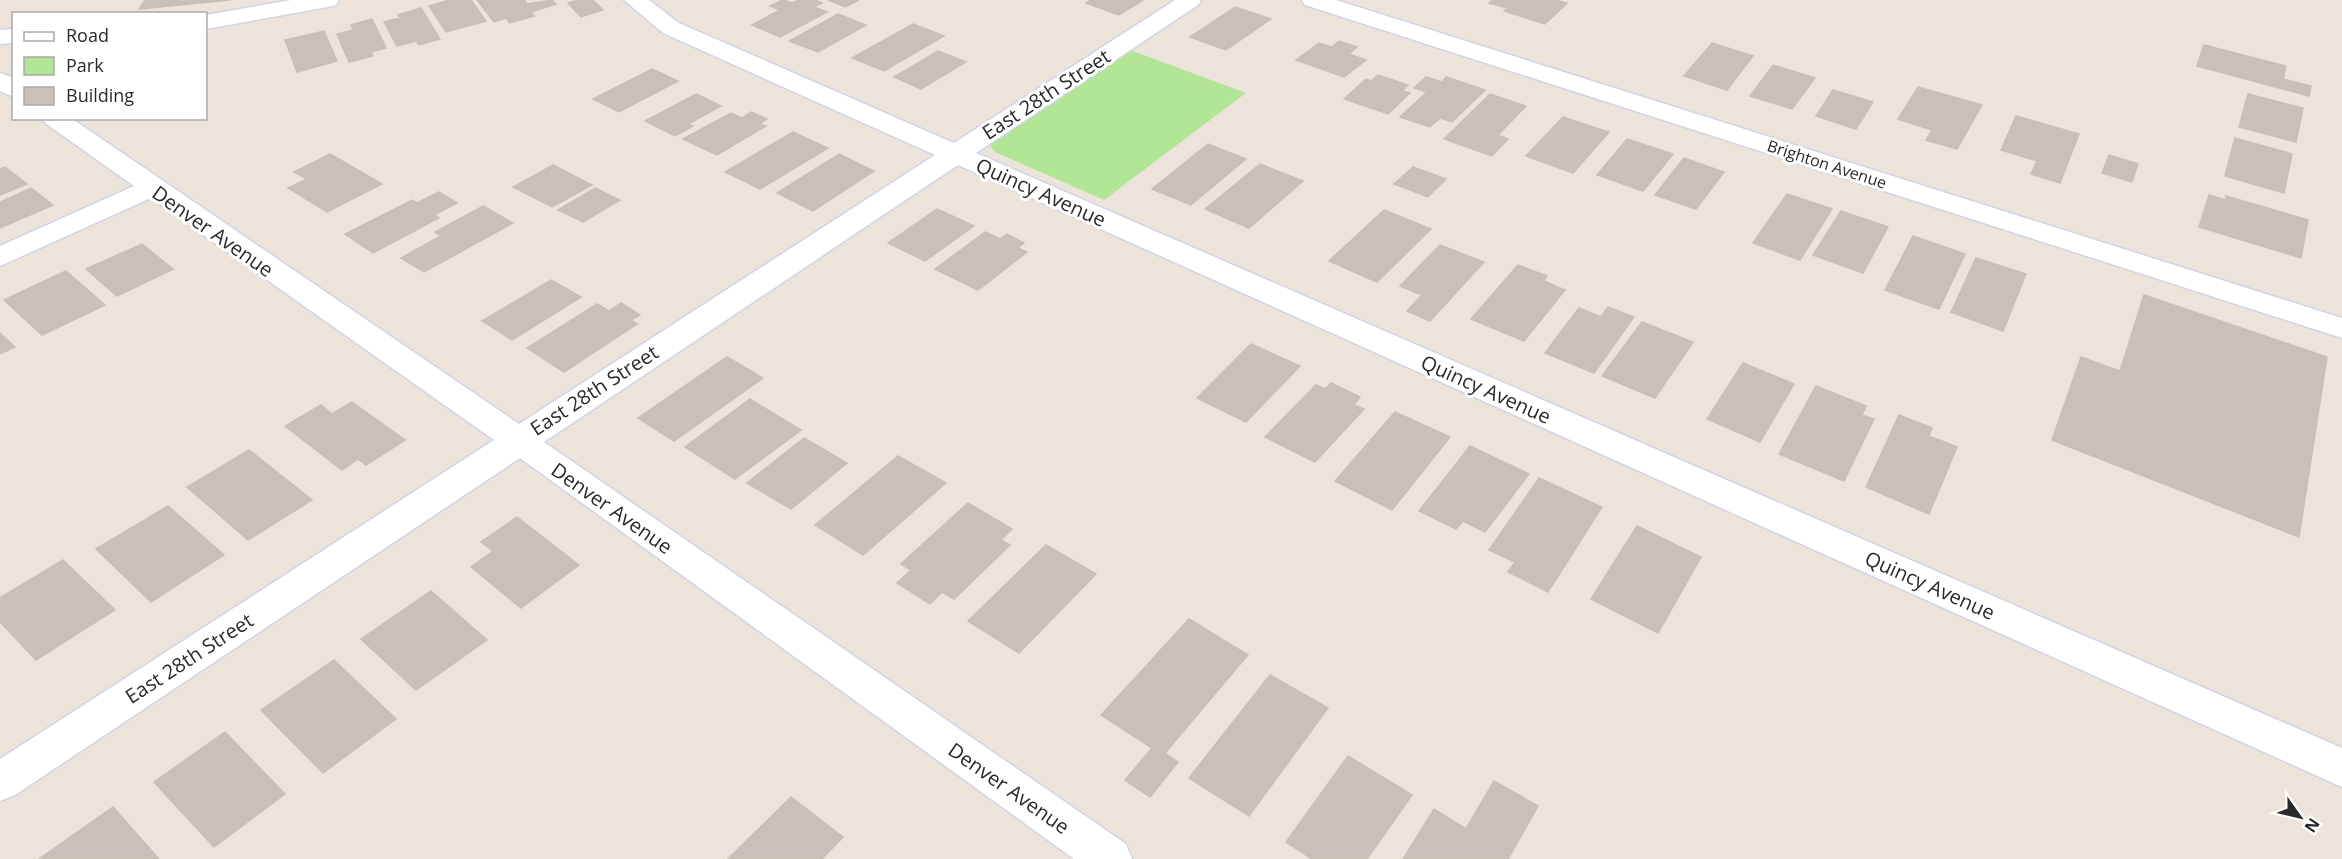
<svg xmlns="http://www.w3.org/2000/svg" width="2342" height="859" font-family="'Open Sans',sans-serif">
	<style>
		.green { fill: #b2e595 }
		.building { fill: #c7c1ba; stroke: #c7c0b4; stroke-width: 1.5 }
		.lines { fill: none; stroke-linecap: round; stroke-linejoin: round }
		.street-casing { stroke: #d0d4e3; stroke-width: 3 }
		.street { fill: #fff; fill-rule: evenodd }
		.labels { text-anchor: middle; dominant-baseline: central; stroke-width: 6; stroke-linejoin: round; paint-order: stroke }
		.far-street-label { font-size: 16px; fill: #292929; stroke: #fff }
		.street-label { font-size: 20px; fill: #292929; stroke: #fff }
	</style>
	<rect width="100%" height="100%" fill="#ece4da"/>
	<path class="green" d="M1130 50 1246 93 1104 200 995 152 991 147V142Z"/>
	<path class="building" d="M145 0H230L139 9Z
		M450 0H471L486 21 446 32 429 6Z
		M477 0H524L527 4 552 0 556 4 531 12 534 16 510 23 506 18 494 22Z
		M579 0H593L603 10 581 17 568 3Z
		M783 0 792 3 799 0H815L822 3 814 7 827 12 780 37 752 25 780 10 770 6Z
		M828 0H859L845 7Z
		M1091 0H1143L1119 15 1086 3Z
		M1492 0H1556L1567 3 1545 24 1504 11 1507 8 1489 3Z
		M1235 7 1271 19 1226 50 1190 37Z
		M421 8 440 39 419 45 416 41 397 46 384 22 400 18 398 15Z
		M838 14 866 25 818 52 789 41Z
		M372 19 386 48 371 52 373 56 349 62 337 34 353 30 351 25Z
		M913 24 944 36 884 71 852 58Z
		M324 31 337 61 297 72 285 40Z
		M1339 41 1357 47 1349 54 1366 60 1344 77 1296 60 1319 43 1332 47Z
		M1712 43 1753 56 1727 90 1684 76Z
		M2204 45 2286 66 2283 79 2311 86 2309 96 2197 66Z
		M938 51 966 62 921 89 894 77Z
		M1773 65 1815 78 1792 109 1750 96Z
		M652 69 678 81 619 112 593 99Z
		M1378 75 1408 85 1402 91 1410 93 1388 114 1344 99 1366 79 1371 81Z
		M1426 77 1442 82 1446 77 1485 90 1452 122 1440 118 1430 127 1400 117 1427 92 1414 88Z
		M1918 87 1982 105 1957 149 1926 140 1932 130 1898 119Z
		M1833 90 1873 102 1856 129 1816 116Z
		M696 94 721 106 688 124 693 126 675 136 645 121Z
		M1490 94 1526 106 1498 135 1508 139 1492 156 1444 139Z
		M2248 94 2303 108 2296 142 2239 127Z
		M751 112 767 119 759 124 766 126 717 155 683 139 731 113 742 118Z
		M2016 116 2079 134 2060 183 2031 174 2037 161 2001 150Z
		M1563 117 1609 132 1573 173 1526 156Z
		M793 132 828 148 760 189 725 172Z
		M2235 138 2292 154 2284 193 2225 176Z
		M1627 139 1673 154 1643 191 1597 175Z
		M1208 144 1246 159 1191 205 1152 189Z
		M330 154 382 184 327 212 288 188 307 179 294 172Z
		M839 154 874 171 813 211 777 193Z
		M2109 155 2138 164 2132 182 2102 173Z
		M1684 158 1724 172 1696 209 1655 195Z
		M1260 164 1303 181 1249 228 1205 209Z
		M553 165 592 185 552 207 513 187Z
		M5 167 27 184 0 195V169Z
		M1413 167 1446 179 1428 197 1394 184Z
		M31 188 53 205 0 228V202Z
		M595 188 620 200 583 222 558 210Z
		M439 192 457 203 434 215 439 218 373 253 345 234 412 200 417 203Z
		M1787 194 1832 209 1800 260 1753 243Z
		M2209 195 2226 200V196L2308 220 2301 258 2199 227Z
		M483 206 513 223 424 272 401 258 441 236 435 232Z
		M937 209 974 226 925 261 888 243Z
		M1384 210 1431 229 1377 282 1329 261Z
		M1841 211 1888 227 1863 273 1813 255Z
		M985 232 1000 239 1007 234 1024 243 1018 248 1027 252 978 290 935 269Z
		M1913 236 1965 254 1939 309 1885 290Z
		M142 244 173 269 117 296 86 269Z
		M1440 245 1484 262 1430 321 1407 311 1422 295 1400 286Z
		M1976 258 2026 274 2003 331 1951 312Z
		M1518 265 1547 276 1544 281 1565 290 1524 341 1471 319Z
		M66 271 105 305 42 335 4 300Z
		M551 280 581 297 512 340 482 321Z
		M2144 295 2327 357 2299 537 2052 440 2081 357 2120 371Z
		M621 303 640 315 631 320 637 324 564 372 527 348 597 304 609 311Z
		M1608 307 1634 317 1594 373 1545 353 1579 308 1601 317Z
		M1642 322 1693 342 1655 398 1602 376Z
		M0 333 15 347 0 354Z
		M1251 344 1300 366 1246 422 1197 398Z
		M727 357 763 378 674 441 638 418Z
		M1743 363 1794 384 1760 442 1707 419Z
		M1331 383 1360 397 1354 405 1364 409 1315 462 1265 437 1316 385 1325 389Z
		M1816 386 1866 406 1862 415 1874 419 1844 481 1779 454Z
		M750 399 801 430 735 479 685 447Z
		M352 402 405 440 366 465 358 459 342 470 285 426 321 405 332 414Z
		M1395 412 1450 437 1392 510 1335 481Z
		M1899 415 1932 428 1929 436 1957 447 1929 514 1866 487Z
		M804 438 847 463 791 509 747 483Z
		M1470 446 1529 474 1485 532 1463 521 1456 529 1419 511Z
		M249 450 312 500 248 540 187 487Z
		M898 456 946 483 863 555 815 525Z
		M1539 478 1602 507 1548 592 1508 572 1515 562 1489 550Z
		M968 503 1012 529 1001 540 1010 545 954 599 942 592 930 604 897 583 911 570 901 564Z
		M168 506 224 555 151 602 96 549Z
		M517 517 579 565 521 608 471 567 493 551 481 542Z
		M1637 526 1701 557 1658 633 1591 599Z
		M1046 545 1096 574 1019 653 968 621Z
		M63 560 115 610 36 660 0 622V598Z
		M431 591 487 640 416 690 361 639Z
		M1189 619 1248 655 1165 753 1178 762 1150 797 1125 780 1152 748 1101 715Z
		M334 660 396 719 323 773 261 710Z
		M1270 675 1328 708 1249 816 1189 778Z
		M225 732 285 794 214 847 154 782Z
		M1348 756 1412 795 1367 859H1312L1286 842Z
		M1494 781 1538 806 1508 859H1403L1434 809 1466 829Z
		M791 797 843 837 822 859H728Z
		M113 807 159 859H39Z"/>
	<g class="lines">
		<defs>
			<path id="street" d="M291 0H339L336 5 328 7 206 29V15Z
				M624 0H649L679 23 954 143 1175 0H1201L1198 5 976 153 2342 748V787L958 165 544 442 1126 844 1132 859H1074L520 458 15 795 0 801V759L494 440 151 198 0 266V246L134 186 45 123 42 118H71L519 424 935 155 663 33Z
				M1302 0H1336L2342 318V338L1305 5Z
				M14 29V43L0 44V30Z
				M0 73 14 78V97L0 91Z"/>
		</defs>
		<use href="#street" class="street-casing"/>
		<use href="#street" class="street"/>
	</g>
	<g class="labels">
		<g class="far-street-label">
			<text transform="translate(1827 164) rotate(18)">Brighton Avenue</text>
		</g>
		<g class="street-label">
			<text transform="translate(1046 94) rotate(-33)">East 28th Street</text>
			<text transform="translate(1041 192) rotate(24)">Quincy Avenue</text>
			<text transform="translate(213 231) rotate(35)">Denver Avenue</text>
			<text transform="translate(1486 389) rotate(24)">Quincy Avenue</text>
			<text transform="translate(594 390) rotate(-33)">East 28th Street</text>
			<text transform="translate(612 508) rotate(35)">Denver Avenue</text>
			<text transform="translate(1930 585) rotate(24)">Quincy Avenue</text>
			<text transform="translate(189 658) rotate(-33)">East 28th Street</text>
			<text transform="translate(1009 788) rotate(35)">Denver Avenue</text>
		</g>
	</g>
	<rect x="12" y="12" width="195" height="108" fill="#ffffff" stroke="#a9a9a9" stroke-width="1.5"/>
	<rect x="24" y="32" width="30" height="9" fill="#ffffff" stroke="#a9a9a9" stroke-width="1.5"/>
	<text x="66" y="42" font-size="18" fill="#292929">Road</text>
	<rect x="24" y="57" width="30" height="18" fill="#b2e595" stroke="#a9a9a9" stroke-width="1.5"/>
	<text x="66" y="72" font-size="18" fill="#292929">Park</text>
	<rect x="24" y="87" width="30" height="18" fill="#c7c1ba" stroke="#a9a9a9" stroke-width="1.5"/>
	<text x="66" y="102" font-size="18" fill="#292929">Building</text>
	<g transform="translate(2300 817) rotate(124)" stroke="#ffffff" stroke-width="4.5" paint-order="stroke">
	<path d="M0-4.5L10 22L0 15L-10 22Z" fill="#292929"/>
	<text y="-9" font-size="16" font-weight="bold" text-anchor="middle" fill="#292929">N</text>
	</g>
</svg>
